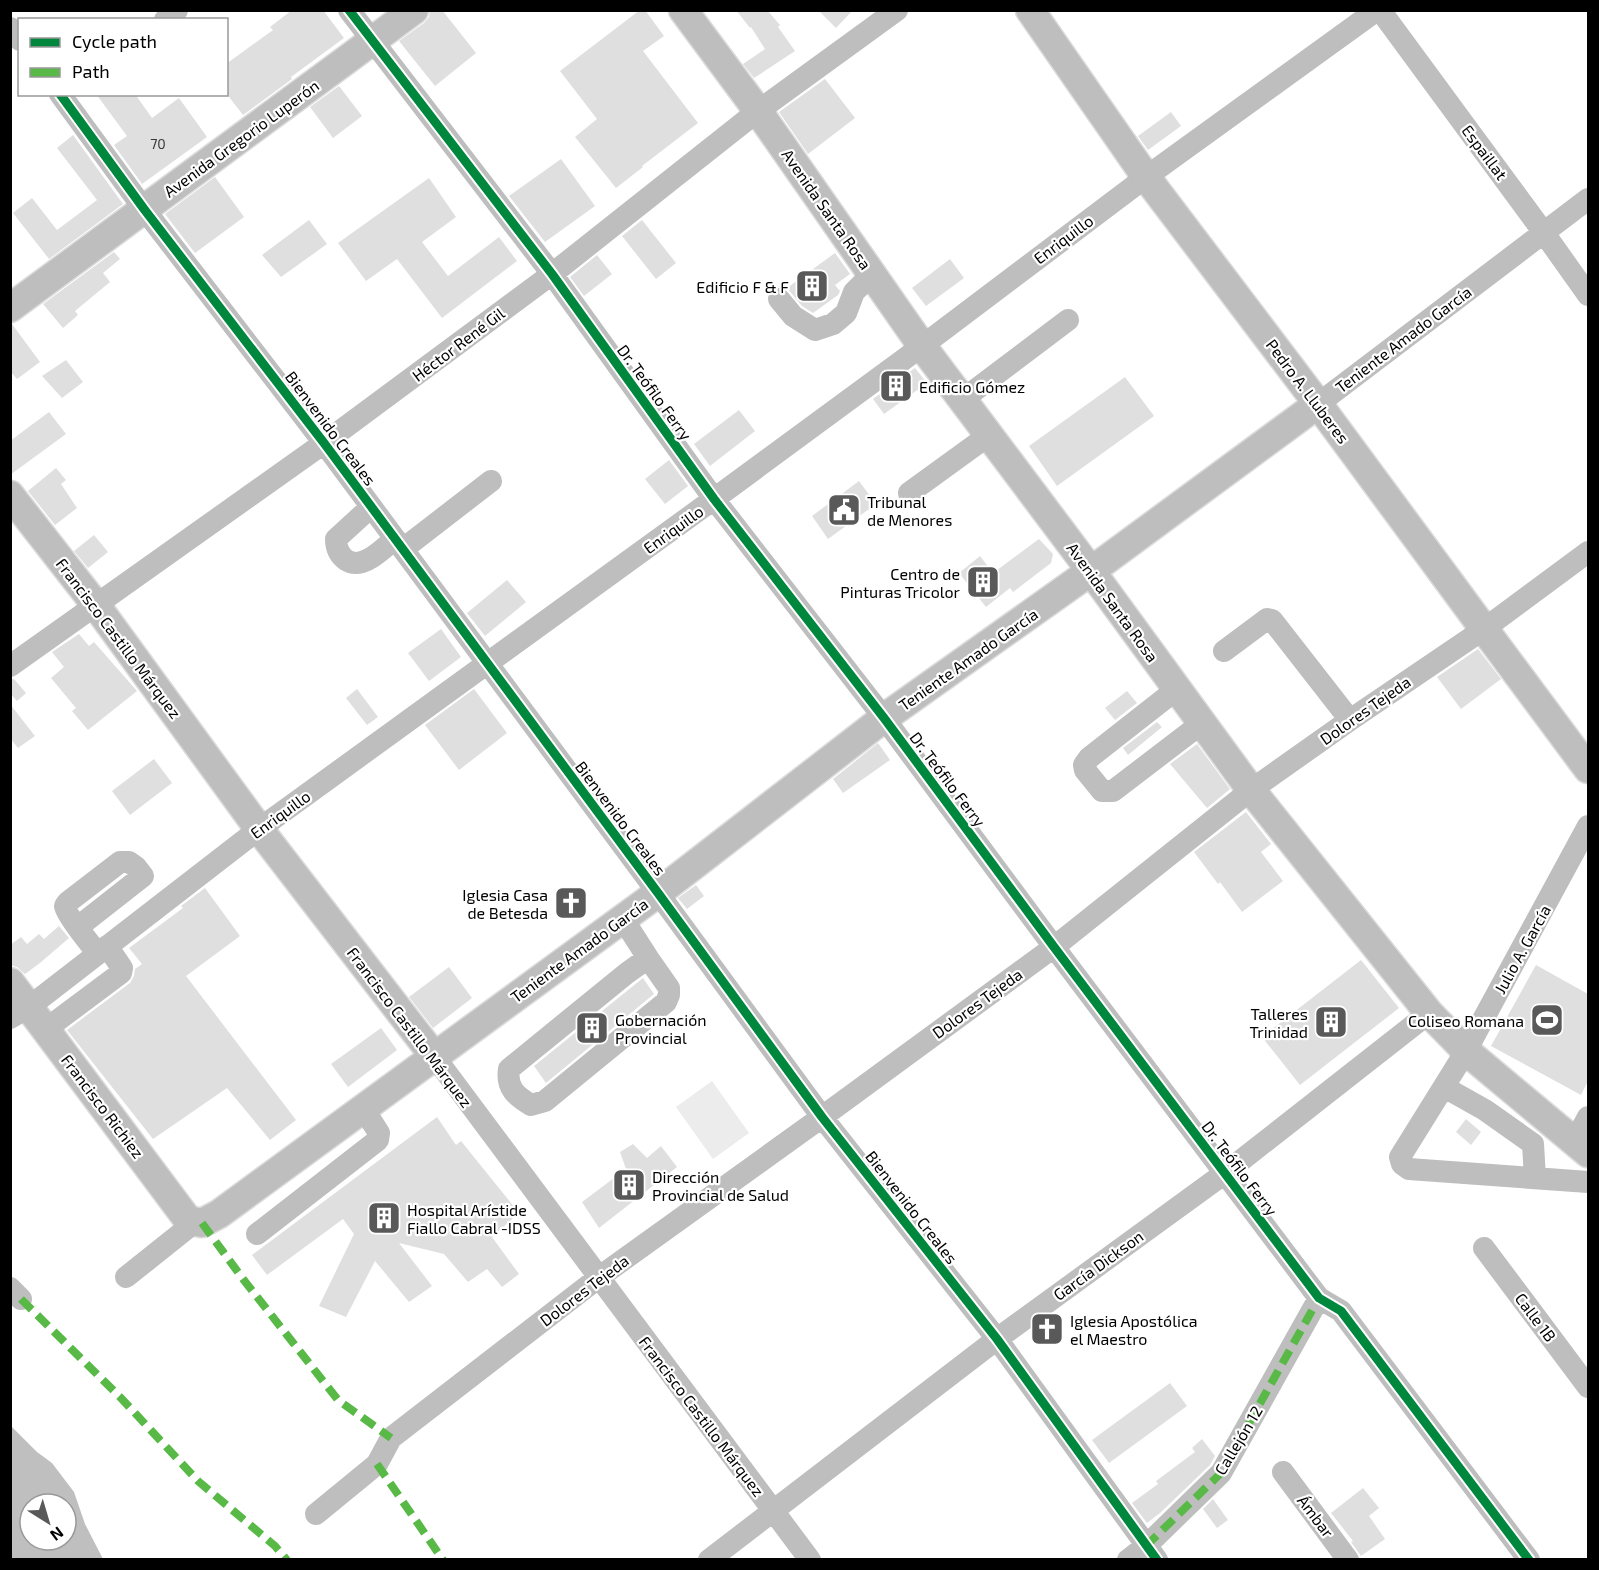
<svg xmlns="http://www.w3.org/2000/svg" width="1599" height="1570" font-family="'Exo 2',sans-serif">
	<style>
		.green { fill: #ececec }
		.water { fill: #bfbfbf; fill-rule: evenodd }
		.building { fill: #dfdfdf }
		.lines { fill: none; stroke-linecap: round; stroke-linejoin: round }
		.major-casing { stroke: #dbdbdb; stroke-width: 31 }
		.minor { stroke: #bebebe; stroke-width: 22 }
		.major { stroke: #bebebe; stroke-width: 28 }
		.quiet { stroke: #58b947; stroke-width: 8; stroke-dasharray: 15 8; stroke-linecap: butt }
		.cycleway-casing { stroke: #fff; stroke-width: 13 }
		.cycleway { stroke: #00873e; stroke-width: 9 }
		.labels { text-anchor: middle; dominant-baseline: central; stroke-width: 4.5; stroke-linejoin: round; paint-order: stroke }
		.number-label { font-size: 14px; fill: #383838 }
		.street-label { font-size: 16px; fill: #000; stroke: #fff }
		.poi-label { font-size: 16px; fill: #000; stroke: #fff; text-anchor: start }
	</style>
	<rect width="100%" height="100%" fill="#fff"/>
	<path class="green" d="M712 1081 749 1133 713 1159 676 1107Z"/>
	<path class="water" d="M10 1425 37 1452 52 1463 74 1492 85 1524 103 1559H11ZM30 1504H66V1540H30Z"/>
	<path class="building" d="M292 10H323L344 38 291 77 292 79 243 115 226 93V64L273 30 270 27Z
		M430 10H442L476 53 435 86 399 41 424 23 429 17Z
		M640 10H645L664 36 643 51 698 123 642 166 643 167 616 188 575 137 597 119 560 71Z
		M736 10H767L780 25 778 27 795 51 754 78 743 64 765 49 751 27 750 28Z
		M818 10H853L836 28Z
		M825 79 855 118 808 154 779 112Z
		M339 86 362 116 333 138 310 107Z
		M96 94H135L152 118 179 98 207 137 142 184 114 145 127 136Z
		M1171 112 1181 126 1148 150 1138 136Z
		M73 135 123 204 49 259 13 213 32 198 57 230 97 200 57 148Z
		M561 159 595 206 545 242 509 196Z
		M215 177 244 217 195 253 165 214Z
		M429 178 456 217 422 242 448 276 499 237 517 261 442 318 397 259 366 281 338 243Z
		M309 220 327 244 281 277 262 255Z
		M642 220 676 263 656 279 622 236Z
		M114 252 120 259 103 273 110 282 75 311 78 315 63 328 43 304Z
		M835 253 850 274 835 285 840 291 838 295 813 313 802 306 787 288Z
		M597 255 612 274 584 296 570 277Z
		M950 259 964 278 926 306 912 288Z
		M10 324H12L40 362 17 379 10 371Z
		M66 360 83 382 62 398 42 376Z
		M915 368 927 383 884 414 873 399Z
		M1125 377 1154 416 1057 486 1029 446Z
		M739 410 755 431 710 466 694 444Z
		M49 412 66 434 10 475V441Z
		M669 460 688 486 665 504 645 479Z
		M56 468 66 480 61 484 77 508 55 525 28 491Z
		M859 481 876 504 828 539 812 516Z
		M94 535 108 552 88 568 74 551Z
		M1039 539 1053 554 1051 563 1013 592 1010 588 986 607 959 573 980 556 993 573Z
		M507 580 526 602 485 636 467 613Z
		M441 629 461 657 429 681 408 653Z
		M79 634 89 646 94 642 137 691 88 730 72 711 76 708 51 678 64 667 52 652Z
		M1478 649 1501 679 1461 709 1437 677Z
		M10 679H14L26 693 17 701 10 693Z
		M357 689 378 717 367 725 346 698Z
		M474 689 507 733 459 770 425 725Z
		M1127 691 1137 703 1115 720 1105 708Z
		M10 704 35 736 18 748 10 738Z
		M1157 722 1162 727 1128 755 1123 748Z
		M878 743 890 760 843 793 833 779Z
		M1197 744 1230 789 1207 808 1170 764Z
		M154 759 172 783 130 815 112 791Z
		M1246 812 1271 844 1261 852 1283 881 1242 912 1220 882 1218 884 1194 852Z
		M696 885 704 896 687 909 678 898Z
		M205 888 240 936 186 976 296 1120 270 1140 227 1088 153 1139 67 1030 130 983 134 976 135 969 142 964 129 948 183 908 181 906Z
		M59 926 69 938 40 963 25 974 17 967 13 966 10 963V945L21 937 27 944 39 934 44 939Z
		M1361 960 1399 1008 1300 1085 1262 1037Z
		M1536 965 1588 994V1081L1581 1095 1491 1046Z
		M449 967 472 998 433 1028 409 997Z
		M643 978 654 994 546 1083 534 1066Z
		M381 1028 397 1050 348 1087 331 1064Z
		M437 1117 456 1145 461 1141 519 1213 492 1237 519 1274 502 1287 487 1269 468 1282 444 1254 399 1243 432 1286 409 1302 375 1261 346 1317 319 1306 354 1234 343 1219 267 1275 252 1255Z
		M1466 1119 1481 1132 1471 1145 1456 1132Z
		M633 1144 647 1158 661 1146 677 1167 599 1228 582 1202 626 1169 620 1152Z
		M1170 1383 1187 1406 1109 1463 1092 1440Z
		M1202 1439 1215 1456 1210 1465 1160 1513 1147 1523 1132 1503 1158 1484 1156 1481 1195 1452 1192 1448Z
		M1363 1488 1379 1508 1369 1516 1385 1539 1361 1556 1351 1542 1353 1541 1331 1513Z
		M1213 1499 1228 1520 1217 1528 1203 1509Z"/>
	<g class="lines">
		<defs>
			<path id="major" d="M683 10 758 111 922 346 1091 571 1251 790 1429 1013 1466 1051 1588 1153
				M1030 10 1146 177 1318 404 1484 629 1588 769
				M10 308 414 10
				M10 495 95 604 259 829 434 1056
				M10 982 188 1220 202 1223 219 1214 658 893 884 718 1091 571 1318 404"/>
		</defs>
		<use href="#major" class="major-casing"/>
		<path class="minor" d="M349 10 552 274 714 499 884 718 1054 947 1319 1298 1341 1311 1529 1560
			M1380 10 1544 233 1588 295
			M165 20 177 10
			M10 28 20 40
			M60 94 144 209 324 443 658 893 822 1117 997 1339 1157 1560
			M779 299 793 316 815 330 833 324 846 313 854 292 872 274
			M962 400 1068 320
			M1318 404 1588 199
			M909 493 989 435
			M371 507 336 539C336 547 338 554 346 560 363 571 382 549 395 539
			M403 549 491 481
			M1224 651 1267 619 1272 620 1350 720
			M10 666 324 443 552 274 758 111 897 10
			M1177 689 1089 758 1084 765 1085 770 1102 791H1113L1202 723
			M1588 826 1466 1051 1400 1157 1402 1164 1409 1169 1588 1182
			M623 919 648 958 669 988V995L666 1002 545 1101 531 1105C516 1096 506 1088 509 1069L627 973 648 958
			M78 927 143 876 136 867 129 862H120L68 902C67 903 65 905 65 906 65 913 92 946 97 953
			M10 1018 29 1007 259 829 714 499 922 346 1146 177 1377 10
			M46 1029 121 973 122 968 107 946
			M434 1056 810 1560
			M1444 1087 1485 1110 1533 1144 1535 1178
			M1575 1141 1588 1117
			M257 1234 378 1140 379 1133 363 1108
			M1484 1248 1588 1387
			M126 1277 195 1222
			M10 1288 21 1299
			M1283 1472 1348 1560
			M316 1514 377 1464 391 1438 598 1278 822 1117 1054 947 1251 790 1350 720 1484 629 1588 552
			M709 1560 997 1339 1225 1173 1429 1013
			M1128 1560 1146 1546 1221 1473 1319 1298"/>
		<use href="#major" class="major"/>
		<path class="quiet" d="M202 1223 243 1279 338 1400 391 1438
			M21 1299 120 1397 198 1481 275 1546 287 1560
			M377 1464 443 1560
			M1146 1546 1221 1473 1319 1298"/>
		<defs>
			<path id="cycleway" d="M349 10 552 274 714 499 884 718 1054 947 1319 1298 1341 1311 1529 1560
				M60 94 144 209 324 443 658 893 822 1117 997 1339 1157 1560"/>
		</defs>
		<use href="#cycleway" class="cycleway-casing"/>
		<use href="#cycleway" class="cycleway"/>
	</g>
	<defs>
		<symbol id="building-square" viewBox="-11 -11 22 22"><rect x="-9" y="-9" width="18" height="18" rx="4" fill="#595959" stroke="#fff"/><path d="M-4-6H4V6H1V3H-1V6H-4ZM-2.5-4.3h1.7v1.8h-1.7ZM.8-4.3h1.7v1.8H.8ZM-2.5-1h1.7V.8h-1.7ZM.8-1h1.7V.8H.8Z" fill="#fff"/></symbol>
		<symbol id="civic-square" viewBox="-11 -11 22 22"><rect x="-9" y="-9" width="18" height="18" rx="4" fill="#595959" stroke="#fff"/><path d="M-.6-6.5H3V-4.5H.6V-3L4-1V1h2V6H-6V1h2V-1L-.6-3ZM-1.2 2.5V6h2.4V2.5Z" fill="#fff"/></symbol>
		<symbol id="church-square" viewBox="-11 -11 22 22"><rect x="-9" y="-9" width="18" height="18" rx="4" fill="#595959" stroke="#fff"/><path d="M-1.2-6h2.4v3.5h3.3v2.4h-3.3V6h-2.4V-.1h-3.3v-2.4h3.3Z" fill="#fff"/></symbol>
		<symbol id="stadium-square" viewBox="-11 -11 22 22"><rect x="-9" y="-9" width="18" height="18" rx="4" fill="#595959" stroke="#fff"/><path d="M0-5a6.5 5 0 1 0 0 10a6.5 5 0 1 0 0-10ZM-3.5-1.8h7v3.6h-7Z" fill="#fff"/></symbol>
	</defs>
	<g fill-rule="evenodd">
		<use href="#building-square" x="793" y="267" width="38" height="38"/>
		<use href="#building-square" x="877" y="367" width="38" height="38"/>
		<use href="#civic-square" x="825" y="491" width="38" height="38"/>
		<use href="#building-square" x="964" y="563" width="38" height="38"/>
		<use href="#church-square" x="552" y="884" width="38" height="38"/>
		<use href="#stadium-square" x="1528" y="1001" width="38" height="38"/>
		<use href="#building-square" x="1312" y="1003" width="38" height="38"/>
		<use href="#building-square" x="573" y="1009" width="38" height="38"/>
		<use href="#building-square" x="610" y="1166" width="38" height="38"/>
		<use href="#building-square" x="365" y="1199" width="38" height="38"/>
		<use href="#church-square" x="1028" y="1310" width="38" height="38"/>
	</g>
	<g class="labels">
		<g class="number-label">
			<text x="158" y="143">70</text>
		</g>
		<g class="street-label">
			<text transform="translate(241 138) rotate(-36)">Avenida Gregorio Luperón</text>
			<text transform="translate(1485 152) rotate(53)">Espaillat</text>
			<text transform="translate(827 209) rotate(55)">Avenida Santa Rosa</text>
			<text transform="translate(1063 239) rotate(-37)">Enriquillo</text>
			<text transform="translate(1403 339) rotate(-37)">Teniente Amado García</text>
			<text transform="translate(458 344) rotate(-37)">Héctor René Gil</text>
			<text transform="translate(1308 391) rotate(53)">Pedro A. Lluberes</text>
			<text transform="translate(655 392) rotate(54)">Dr. Teófilo Ferry</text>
			<text transform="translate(331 428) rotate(53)">Bienvenido Creales</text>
			<text transform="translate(673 529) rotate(-36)">Enriquillo</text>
			<text transform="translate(1113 602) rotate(54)">Avenida Santa Rosa</text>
			<text transform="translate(119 638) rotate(53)">Francisco Castillo Márquez</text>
			<text transform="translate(968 659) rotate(-35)">Teniente Amado García</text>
			<text transform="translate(1365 710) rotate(-35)">Dolores Tejeda</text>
			<text transform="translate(948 779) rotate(53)">Dr. Teófilo Ferry</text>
			<text transform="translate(280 814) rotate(-36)">Enriquillo</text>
			<text transform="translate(621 818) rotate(53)">Bienvenido Creales</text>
			<text transform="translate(1522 949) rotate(-61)">Julio A. García</text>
			<text transform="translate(579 950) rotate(-36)">Teniente Amado García</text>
			<text transform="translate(977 1003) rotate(-36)">Dolores Tejeda</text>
			<text transform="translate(410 1027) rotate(53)">Francisco Castillo Márquez</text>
			<text transform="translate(103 1106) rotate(53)">Francisco Richiez</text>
			<text transform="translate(1240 1168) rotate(53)">Dr. Teófilo Ferry</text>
			<text transform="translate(912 1207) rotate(52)">Bienvenido Creales</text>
			<text transform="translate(1098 1265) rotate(-36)">García Dickson</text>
			<text transform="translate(584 1290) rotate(-37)">Dolores Tejeda</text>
			<text transform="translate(1536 1317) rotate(53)">Calle 1B</text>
			<text transform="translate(702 1416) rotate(53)">Francisco Castillo Márquez</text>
			<text transform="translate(1238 1440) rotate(-59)">Callejón 12</text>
			<text transform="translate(1316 1516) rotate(53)">Ámbar</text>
		</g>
		<g class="poi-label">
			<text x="789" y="286" text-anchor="end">Edificio F &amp; F</text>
			<text x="919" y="386">Edificio Gómez</text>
			<text x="867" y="501">Tribunal<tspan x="867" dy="18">de Menores</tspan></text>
			<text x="960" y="573" text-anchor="end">Centro de<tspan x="960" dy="18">Pinturas Tricolor</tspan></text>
			<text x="548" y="894" text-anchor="end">Iglesia Casa<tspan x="548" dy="18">de Betesda</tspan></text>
			<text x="1308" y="1013" text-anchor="end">Talleres<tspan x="1308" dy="18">Trinidad</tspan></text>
			<text x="615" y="1019">Gobernación<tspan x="615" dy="18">Provincial</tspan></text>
			<text x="1524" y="1020" text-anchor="end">Coliseo Romana</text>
			<text x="652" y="1176">Dirección<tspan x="652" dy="18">Provincial de Salud</tspan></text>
			<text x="407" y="1209">Hospital Arístide<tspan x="407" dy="18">Fiallo Cabral -IDSS</tspan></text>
			<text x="1070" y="1320">Iglesia Apostólica<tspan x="1070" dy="18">el Maestro</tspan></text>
		</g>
	</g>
	<rect width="1599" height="1570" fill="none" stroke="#000000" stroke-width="24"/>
	<rect x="18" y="18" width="210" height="78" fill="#ffffff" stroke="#999999" stroke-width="1.5"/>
	<rect x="30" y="38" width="30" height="9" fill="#00873e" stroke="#999999" stroke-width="1.5"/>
	<text x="72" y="48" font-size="18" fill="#000000">Cycle path</text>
	<rect x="30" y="68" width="30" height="9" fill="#58b947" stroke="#999999" stroke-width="1.5"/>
	<text x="72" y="78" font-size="18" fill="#000000">Path</text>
	<g transform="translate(48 1522) rotate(143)"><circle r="28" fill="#ffffff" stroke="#999999" stroke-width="1.5"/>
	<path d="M0-4.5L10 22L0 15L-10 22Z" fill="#595959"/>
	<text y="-9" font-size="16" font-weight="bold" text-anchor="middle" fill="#000000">N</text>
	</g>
</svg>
